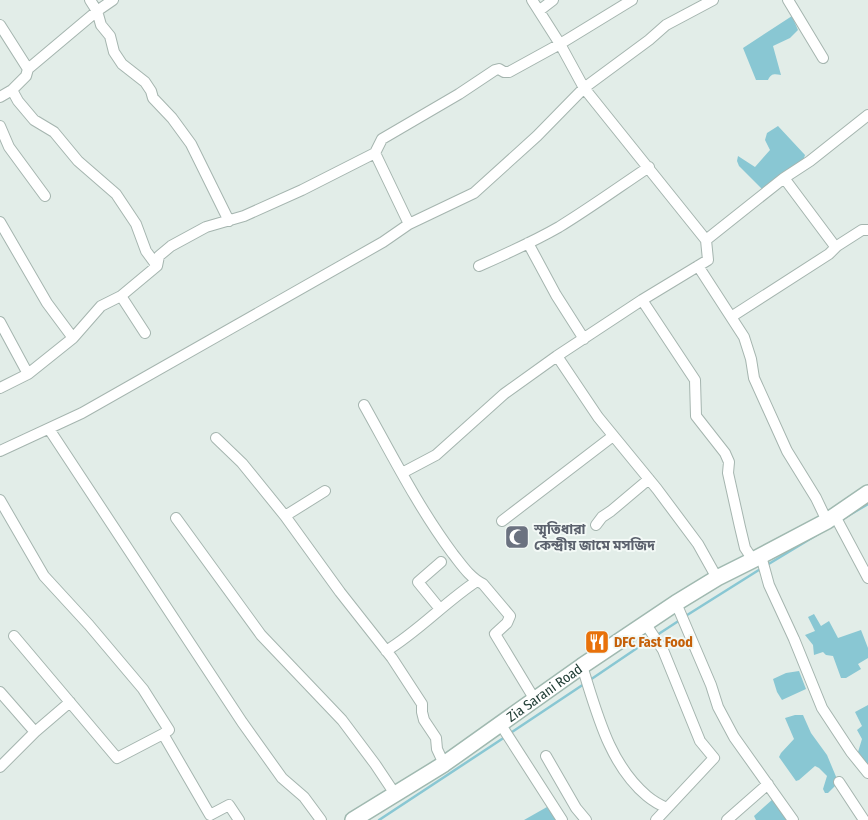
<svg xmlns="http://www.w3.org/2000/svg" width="868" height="820" font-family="'Fira Sans Condensed','Noto Sans Bengali',sans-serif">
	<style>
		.water { fill: #89c7d3 }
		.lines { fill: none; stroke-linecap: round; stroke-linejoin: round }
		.stream { stroke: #89c7d3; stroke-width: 2.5 }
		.street-casing { stroke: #a5b5af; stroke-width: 12 }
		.secondary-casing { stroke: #a0b9b0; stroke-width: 18 }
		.street { stroke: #fff; stroke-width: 10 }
		.secondary { stroke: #fff; stroke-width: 15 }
		.labels { text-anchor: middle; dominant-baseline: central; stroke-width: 4; stroke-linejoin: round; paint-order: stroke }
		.worship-label { font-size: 14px; font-weight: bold; fill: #5b616d; stroke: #f3f9f6; text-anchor: start }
		.food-label { font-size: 14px; font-weight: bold; fill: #c56008; stroke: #f3f9f6; text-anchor: start }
		.street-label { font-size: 14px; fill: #223f37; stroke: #f3f9f6 }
	</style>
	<rect width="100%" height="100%" fill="#e2ede8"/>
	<path class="water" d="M792 16 798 30 790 38 773 46 781 75C775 74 771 73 768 80H756L743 48Z
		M778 126 805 155 803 161 763 190 739 166 737 161 738 156 755 167 770 150 765 140 767 133Z
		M814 614 821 626 829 621 838 638 861 630 868 648V658L858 664 861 669 846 678H841L833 656 826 655 823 652 814 655 813 645 805 635 815 631 808 617Z
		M799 671 806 689 782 700 777 692 773 679 786 673Z
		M868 705V766L858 752 862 739 857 730 862 726 855 712Z
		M795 715H803L811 733 827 755 837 779 836 785 828 793H825L823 789 827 776 819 768 815 766 799 780 796 781 779 757 781 753 794 739 785 718Z
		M773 799 787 820H756L754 816Z
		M547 807 557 820H524Z"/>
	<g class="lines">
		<path class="stream" d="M841 520 868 504
			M767 565 820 533
			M684 617 762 568
			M657 635 680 620
			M590 680 652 638
			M509 734 584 684
			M379 820 505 737"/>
		<defs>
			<path id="street" d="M90 0 97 11 101 25 110 36 114 52 122 64 145 82 151 91 153 98 172 118 191 144 229 221
				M532 0 560 44 584 88 706 240 784 178 834 245 837 246 862 230H868
				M788 0 823 58
				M540 10 553 0
				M0 25 28 69 97 11 113 0
				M28 69 26 76 12 90 18 101 34 120 54 132 78 161 116 194 136 224 146 251 157 266
				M0 97 12 90
				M0 126 9 147 45 196
				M375 153 409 224
				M784 178 810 161 868 115
				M0 222 47 303 73 338 28 374 0 322
				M706 240 708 260 642 300 557 356 598 417 657 489 698 544 717 578
				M528 243 556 295 584 339
				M479 266C506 254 533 242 559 227 590 208 619 187 649 167
				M698 266 744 337 751 359 754 378 787 451 816 498 827 521
				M121 296 145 333
				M642 300 695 380 696 416 725 453 729 462 728 473 740 527 745 548 753 560
				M731 317 829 254 837 246
				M73 338 101 306 121 296 157 266 159 256 171 246 206 227 244 216 302 190 375 153 382 139 459 94 495 70 499 69 504 72H509L560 44 632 0
				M0 388 28 374
				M364 405C392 455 418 507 453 554 461 564 470 578 483 584L510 616 507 623 495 634 535 700
				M49 429 242 722 282 778 304 797 321 820
				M216 438 242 463 285 516 340 592 392 658 422 704V712L424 720 436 738 437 749 444 764
				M0 451 82 413 383 242 409 224 474 193 537 136 584 88 649 40 666 25 713 0
				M402 473 436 455 504 394 557 356
				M0 500 44 576 89 625 143 689 169 730 163 734 210 815 229 805 239 820
				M285 516 325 491
				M835 516 868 578
				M176 518 261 635 342 720 375 764 395 794
				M502 521 613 436
				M596 525 602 517 611 511 649 479
				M761 556 769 585 794 639 822 708 851 752 868 773
				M676 603 711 685 718 707 734 737 793 820
				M440 609 418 582 441 562
				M645 623 663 650 700 741 714 758 656 820
				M14 636 117 758 163 734
				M386 651C419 631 445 602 477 581
				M582 666C597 713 609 764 647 796 653 801 660 805 667 808
				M0 692 35 732 0 767
				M501 725 562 820
				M35 732 70 702
				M546 756 576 808 586 820
				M839 782 864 820
				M727 820 768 784"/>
			<g id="secondary">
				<path id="s1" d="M353 820 444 764 582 666 676 603 717 578 753 560 827 521 868 493"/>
			</g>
		</defs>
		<use href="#street" class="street-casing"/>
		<use href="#secondary" class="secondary-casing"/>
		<use href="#street" class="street"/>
		<use href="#secondary" class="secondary"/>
	</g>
	<defs>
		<symbol id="mosque-square" viewBox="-11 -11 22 22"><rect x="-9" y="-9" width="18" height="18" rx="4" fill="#6b7280" stroke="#f3f9f6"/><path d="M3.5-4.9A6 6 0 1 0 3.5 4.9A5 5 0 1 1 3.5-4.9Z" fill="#fff"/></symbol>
		<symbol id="restaurant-square" viewBox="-11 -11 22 22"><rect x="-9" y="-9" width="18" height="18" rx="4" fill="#e8710a" stroke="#f3f9f6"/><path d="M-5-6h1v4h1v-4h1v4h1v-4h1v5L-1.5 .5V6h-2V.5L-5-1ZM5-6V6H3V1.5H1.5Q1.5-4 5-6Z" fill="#fff"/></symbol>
	</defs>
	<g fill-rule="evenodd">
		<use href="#mosque-square" x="503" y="523" width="28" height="28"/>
		<use href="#restaurant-square" x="583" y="628" width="28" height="28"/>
	</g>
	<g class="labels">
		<g class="worship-label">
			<text x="534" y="529">স্মৃতিধারা<tspan x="534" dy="16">কেন্দ্রীয় জামে মসজিদ</tspan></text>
		</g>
		<g class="food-label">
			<text x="614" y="642">DFC Fast Food</text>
		</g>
		<g class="street-label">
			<text stroke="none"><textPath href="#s1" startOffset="230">Zia Sarani Road</textPath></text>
		</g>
	</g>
</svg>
